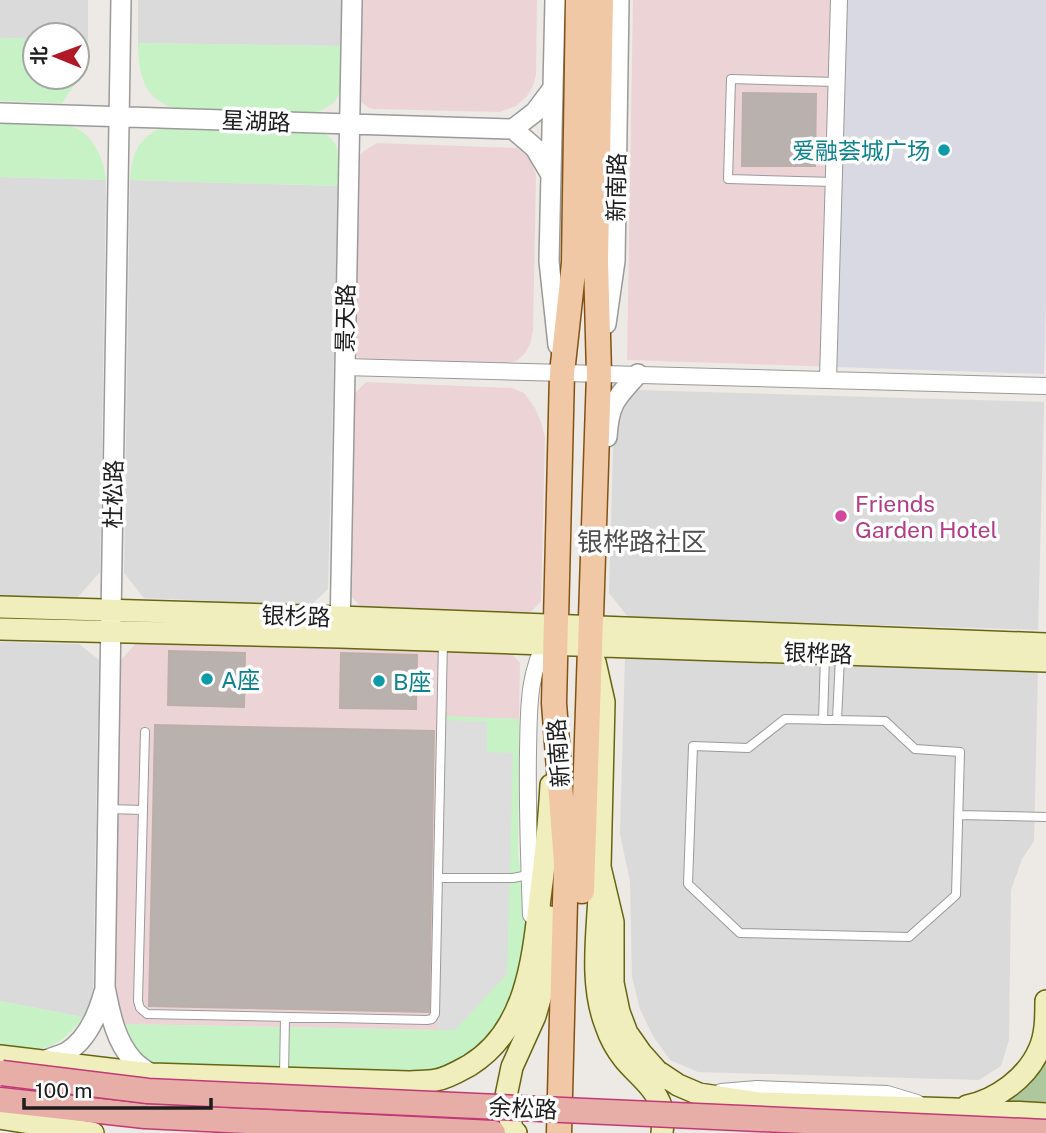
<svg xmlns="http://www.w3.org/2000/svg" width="1046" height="1133" font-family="'Public Sans','Noto Sans SC',sans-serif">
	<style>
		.residential { fill: #dadada }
		.commercial { fill: #ecd4d6 }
		.forest { fill: #aec79d }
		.park { fill: #c6f2c5 }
		.parking { fill: #ddd }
		.plaza { fill: #d8d9e2 }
		.building { fill: #b9b1ad; stroke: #bcafa8; stroke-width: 2 }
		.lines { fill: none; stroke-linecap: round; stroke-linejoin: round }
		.service-casing { stroke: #9a9a9a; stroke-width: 10 }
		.minor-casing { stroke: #9a9a9a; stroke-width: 18 }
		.tertiary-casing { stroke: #9a9a9a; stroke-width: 22 }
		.secondary-casing { stroke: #656512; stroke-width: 24 }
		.primary-casing { stroke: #835212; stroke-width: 27 }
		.trunk-casing { stroke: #c23976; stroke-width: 27 }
		.service { stroke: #fff; stroke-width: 8 }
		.minor { stroke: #fff; stroke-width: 16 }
		.tertiary { stroke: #fff; stroke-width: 19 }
		.secondary { stroke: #f1eebd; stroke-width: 21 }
		.primary { stroke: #f0c8a5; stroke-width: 24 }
		.trunk { stroke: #e6aea7; stroke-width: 24 }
		.trunk-bridge-casing { stroke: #c23976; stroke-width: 27; stroke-linecap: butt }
		.trunk-bridge { stroke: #e6aea7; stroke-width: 24 }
		.culture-dot { fill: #0f9aa8; stroke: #fff; stroke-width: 2.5 }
		.hotel-dot { fill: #d1479c; stroke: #fff; stroke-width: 2.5 }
		.labels { text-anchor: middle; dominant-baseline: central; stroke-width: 7; stroke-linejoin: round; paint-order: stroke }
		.street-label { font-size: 23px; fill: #1d1d1d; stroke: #fff }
		.culture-label { font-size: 23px; fill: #0d838f; stroke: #fff; text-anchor: start }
		.hotel-label { font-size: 23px; fill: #b23c85; stroke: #fff; text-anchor: start }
		.quarter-label { font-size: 26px; fill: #505050; stroke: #fff }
	</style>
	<rect width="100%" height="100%" fill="#ede9e4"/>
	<path class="residential" d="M0 0H88V41H77V35H35V39L0 38Z
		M138 0H343V46L138 43Z
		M0 177 106 180 100 572 77 598 0 596Z
		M130 180 338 186 328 589 311 605 144 598 124 573Z
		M638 390 1044 402 1038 630 628 617 609 593 614 417Z
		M0 642 79 644 99 660 93 987 90 1002 83 1017 0 1001Z
		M625 657 1038 669 1034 841 1022 859 1011 890 1009 1040 1001 1066 979 1080 698 1072 670 1060 653 1036 640 1009 632 977 630 881 620 834Z"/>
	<path class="commercial" d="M358 0H537L536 75 533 86 527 96 516 106 500 112 374 109 369 108 360 101 357 96Z
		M633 0H847L836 367 627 360Z
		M377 143 517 148 530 158 536 175 533 331 530 344 525 353 518 360 509 363 360 359 352 350 355 167 359 156 364 151Z
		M366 382 512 388 524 393 535 408 541 422 545 437 541 601 528 615 362 608 349 594 353 395Z
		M138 641 509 650 520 663 519 719 446 717 438 1030 120 1024 114 987 121 660Z"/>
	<path class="forest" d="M1046 1061V1109L1008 1107 1004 1101 1031 1080Z"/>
	<path class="park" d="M0 38 35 39V77H77V41H88L87 66 62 103 0 101Z
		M138 43 343 46C342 63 346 88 334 102 329 107 321 110 314 114L175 109C142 97 139 74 138 43Z
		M0 123C15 123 30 124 45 124 51 124 60 123 67 125 91 130 104 158 106 180L0 177Z
		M161 128 317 130C345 141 338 161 338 186L130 180C133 154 136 140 161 128Z
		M446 716 519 719 518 856 525 899V957L508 1015 474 1055 435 1075 161 1067C137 1060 133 1045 120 1024L438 1030Z
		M0 1001 83 1017C57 1052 41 1052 0 1046Z"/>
	<path class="parking" d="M446 720 487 722V752L513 753 507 974 455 1030H438Z"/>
	<path class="plaza" d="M847 0H1046V300L1044 374 836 367Z"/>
	<path class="building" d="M743 93 816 94 815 166H742Z
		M169 651 245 653 244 707 168 705Z
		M341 653 417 655 416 709 340 708Z
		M155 725 434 731 429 1012 149 1006Z"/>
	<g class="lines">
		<defs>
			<path id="service" d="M834 182 728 179 731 79 837 82
				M785 719 885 721 915 749 960 752 956 895 909 937 740 933 688 884 693 746 748 748Z
				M823 720 825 656
				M837 720 840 657
				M145 732 138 1001 140 1008 147 1014 427 1020 432 1019 435 1014 443 641
				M108 809 143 810
				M959 815 1046 817
				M438 878H513L523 876 529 869
				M284 1075 285 1017"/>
			<path id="minor" d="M344 367 1046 386
				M828 379 839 0
				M531 915C529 860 527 807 528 752 529 712 527 672 549 637
				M721 1092 757 1089 887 1094 917 1103"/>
			<path id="tertiary" d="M121 0 105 987C110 1012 115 1041 133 1060 138 1066 145 1070 151 1074
				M555 0 549 261 558 345
				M0 113 513 129
				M513 129 535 148 550 173
				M513 129 535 112 553 88
				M606 324 615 261 619 0
				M607 437C609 403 616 398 638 374
				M340 632 352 0
				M46 1060C53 1057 61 1055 67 1052 88 1039 98 1014 104 992"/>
			<path id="secondary" d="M0 607 340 617 1046 644
				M0 629 340 637 1046 661
				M595 662 604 702 600 867 613 922V983L619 1012 627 1033 641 1053 657 1071 678 1085 699 1094 758 1103 954 1109 1046 1114
				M599 896C597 938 590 985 606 1026 610 1038 616 1049 624 1059 636 1074 655 1087 661 1106 664 1115 663 1124 662 1133
				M0 1056 151 1074 409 1082C418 1081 427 1082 436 1080 448 1078 459 1071 470 1065 527 1030 533 958 540 898 545 860 549 823 551 785
				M967 1106C996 1100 1027 1078 1039 1050 1046 1035 1046 1017 1046 1001
				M0 1118 93 1133
				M516 1133 512 1129 506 1096 512 1067 535 1016 543 988 548 957 550 917"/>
			<path id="primary" d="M582 891 599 374 596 261 601 0
				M559 1133 566 863 554 703 562 373 574 263 578 0"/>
			<path id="trunk" d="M0 1100 145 1116 493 1133"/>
		</defs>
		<use href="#service" class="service-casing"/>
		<use href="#minor" class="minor-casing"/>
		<use href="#tertiary" class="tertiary-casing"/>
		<use href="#secondary" class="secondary-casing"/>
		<use href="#primary" class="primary-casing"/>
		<use href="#trunk" class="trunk-casing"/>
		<use href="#service" class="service"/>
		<use href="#minor" class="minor"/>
		<use href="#tertiary" class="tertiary"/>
		<use href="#secondary" class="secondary"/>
		<use href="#primary" class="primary"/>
		<use href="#trunk" class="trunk"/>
		<defs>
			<path id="trunk-bridge" d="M2 1073 148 1091 1046 1132"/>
		</defs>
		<use href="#trunk-bridge" class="trunk-bridge-casing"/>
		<use href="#trunk-bridge" class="trunk-bridge"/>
	</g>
	<g class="culture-dot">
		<circle cx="944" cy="150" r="7"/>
		<circle cx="207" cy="679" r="7"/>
		<circle cx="379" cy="681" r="7"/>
	</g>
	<circle class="hotel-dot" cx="841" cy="516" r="7"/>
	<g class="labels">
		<g class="street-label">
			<text transform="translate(256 121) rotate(2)">星湖路</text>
			<text transform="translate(616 187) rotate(-89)">新南路</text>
			<text transform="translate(345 318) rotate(-89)">景天路</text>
			<text transform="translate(113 494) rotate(-89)">杜松路</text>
			<text transform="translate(296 616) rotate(2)">银杉路</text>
			<text transform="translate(818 653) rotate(2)">银桦路</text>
			<text transform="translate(558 753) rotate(-94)">新南路</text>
			<text transform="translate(523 1108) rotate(3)">余松路</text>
		</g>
		<g class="culture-label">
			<text x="930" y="150" text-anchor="end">爱融荟城广场</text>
			<text x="221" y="679">A座</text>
			<text x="393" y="681">B座</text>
		</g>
		<g class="hotel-label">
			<text x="855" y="503">Friends<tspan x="855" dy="26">Garden Hotel</tspan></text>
		</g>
		<g class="quarter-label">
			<text x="642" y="541">银桦路社区</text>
		</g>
	</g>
	<g transform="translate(56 56) rotate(271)"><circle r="33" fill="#ffffff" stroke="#a5a5a5" stroke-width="2"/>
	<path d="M0-5L12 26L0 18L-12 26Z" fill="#b11828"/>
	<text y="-10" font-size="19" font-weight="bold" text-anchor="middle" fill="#1d1d1d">北</text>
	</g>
	<path d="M24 1098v10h187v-10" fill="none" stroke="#1d1d1d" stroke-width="3.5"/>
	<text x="35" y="1098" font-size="21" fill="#1d1d1d" stroke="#ffffff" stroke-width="5" paint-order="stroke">100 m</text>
</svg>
